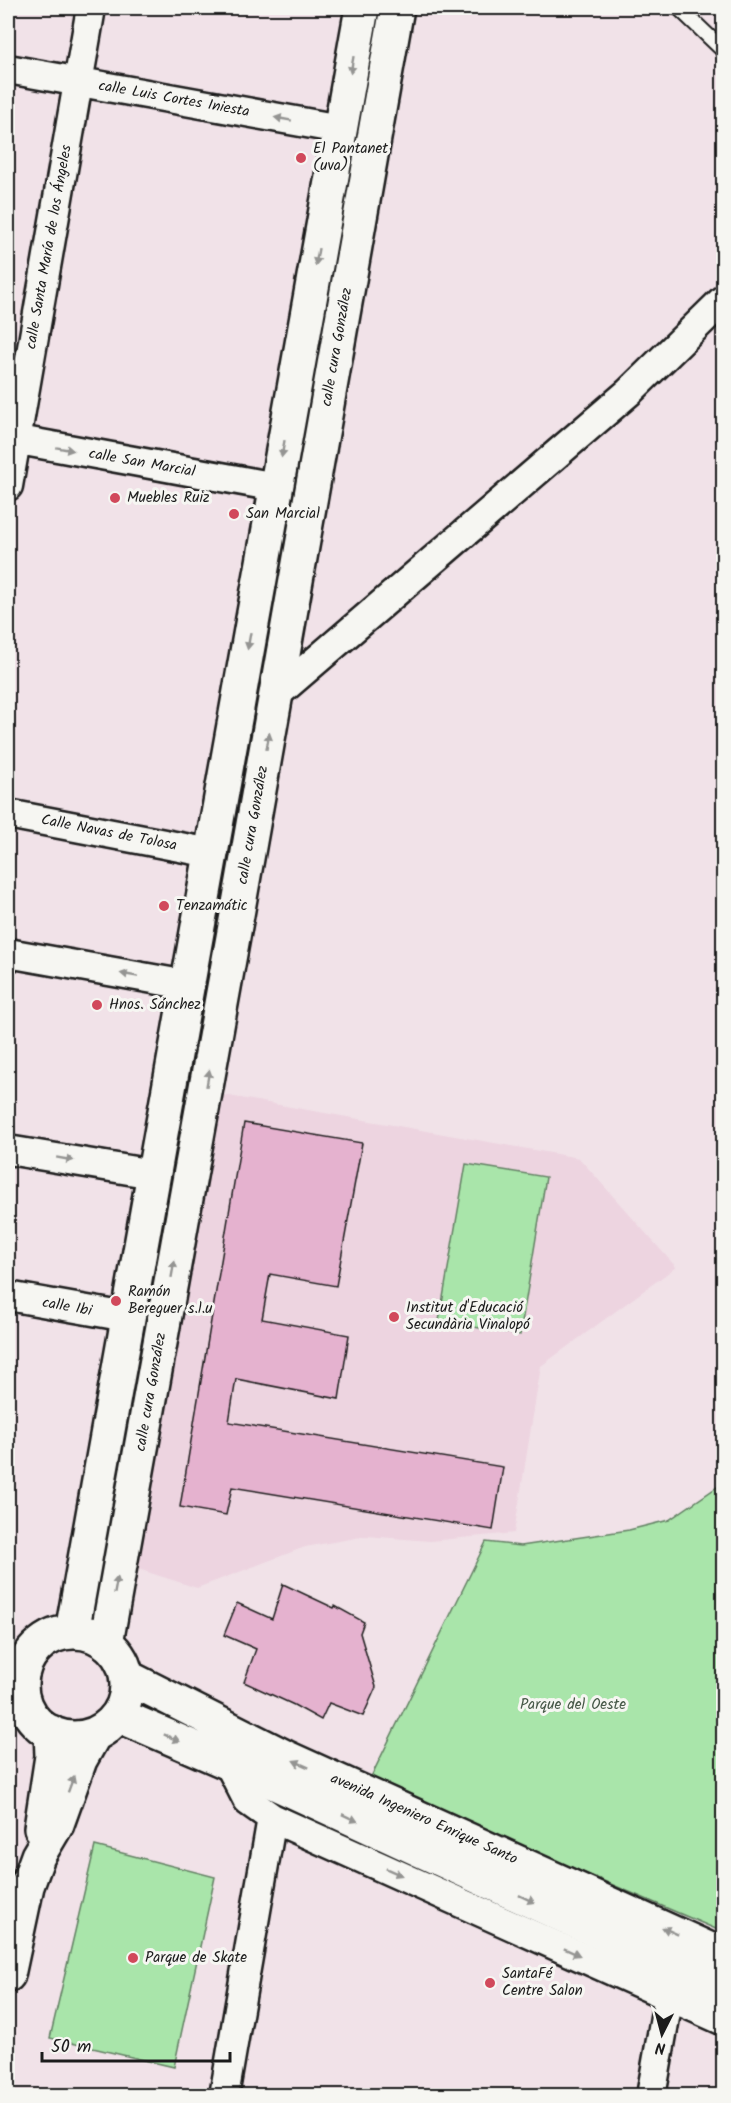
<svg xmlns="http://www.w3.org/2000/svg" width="731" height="2103" font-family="Kalam,sans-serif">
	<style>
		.built { fill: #edd4e0 }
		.park { fill: #a9e5aa; stroke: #628063; stroke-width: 1.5 }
		.building { fill: #e5b2cf; stroke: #1c1c1c; stroke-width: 1.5 }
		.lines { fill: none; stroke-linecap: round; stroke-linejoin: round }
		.lane-casing { stroke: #1c1c1c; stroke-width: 18 }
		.street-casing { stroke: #1c1c1c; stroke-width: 33 }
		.secondary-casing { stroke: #1c1c1c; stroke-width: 38 }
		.lane { stroke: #f6f6f2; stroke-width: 14 }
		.street { stroke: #f6f6f2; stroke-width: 28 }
		.secondary { stroke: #f6f6f2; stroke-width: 33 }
		.oneway { fill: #949492 }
		.poi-dot { fill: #d1495b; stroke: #f6f6f2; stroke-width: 2 }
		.labels { text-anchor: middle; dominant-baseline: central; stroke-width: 6; stroke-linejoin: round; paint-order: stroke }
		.street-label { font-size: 15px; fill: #1c1c1c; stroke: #f6f6f2 }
		.poi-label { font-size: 15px; fill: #1c1c1c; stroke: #f6f6f2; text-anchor: start }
		.park-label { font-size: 15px; fill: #465847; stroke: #f6f6f2 }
	</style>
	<rect width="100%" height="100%" fill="#f1e2e8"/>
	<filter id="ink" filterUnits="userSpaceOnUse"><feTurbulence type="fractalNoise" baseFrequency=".0167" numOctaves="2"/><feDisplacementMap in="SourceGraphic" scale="12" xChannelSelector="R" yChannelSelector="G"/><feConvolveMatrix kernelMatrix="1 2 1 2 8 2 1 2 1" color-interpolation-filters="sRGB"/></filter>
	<g filter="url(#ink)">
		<path class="built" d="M218 1094 579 1158 676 1267 541 1366 514 1533 430 1541 367 1536 305 1547 197 1588 135 1568Z"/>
		<path class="park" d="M466 1164 546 1177 520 1335 439 1321Z
			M723 1483V1932L454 1817 371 1777 486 1542 521 1546 629 1530 669 1520Z
			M95 1846 215 1877 174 2067 50 2038Z"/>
		<path class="building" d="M244 1123 362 1143 336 1286 270 1274 262 1319 349 1335 339 1399 236 1379 229 1422 503 1467 493 1530 232 1487 226 1515 180 1507Z
			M283 1584 334 1608 335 1606 364 1622 360 1633 376 1687 363 1716 329 1703 321 1720 294 1705 244 1682 256 1649 224 1635 237 1603 272 1619Z"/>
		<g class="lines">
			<defs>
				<path id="lane" d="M679 8 724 51"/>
				<path id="street" d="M8 69 340 129
					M8 438 276 487
					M8 486 91 8
					M276 695 629 392 724 299
					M8 814 211 853
					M8 953 187 985
					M8 1150 153 1174
					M8 1296 127 1317
					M228 1762 248 1801 272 1818 724 2021
					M224 2096 272 1818
					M651 2096 669 1995"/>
				<path id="secondary" d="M72 1632 362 8
					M21 1685a53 53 0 1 1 106 0a53 53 0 1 1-106 0Z
					M106 1643 237 915 397 8
					M127 1677 285 1757 724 1956
					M118 1715 275 1783 724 1990
					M41 1828 52 1756 51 1732
					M8 1975 27 1886 38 1856 57 1824 80 1760 94 1735"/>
			</defs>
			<use href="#lane" class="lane-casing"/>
			<use href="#street" class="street-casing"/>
			<use href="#secondary" class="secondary-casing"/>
			<use href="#lane" class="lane"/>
			<use href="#street" class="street"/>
			<use href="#secondary" class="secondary"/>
		</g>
		<defs><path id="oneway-solid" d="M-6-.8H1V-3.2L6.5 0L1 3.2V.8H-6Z" transform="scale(1.5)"/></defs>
		<g class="oneway">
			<use href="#oneway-solid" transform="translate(352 65) rotate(100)"/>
			<use href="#oneway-solid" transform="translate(283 119) rotate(-170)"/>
			<use href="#oneway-solid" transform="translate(317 257) rotate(100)"/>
			<use href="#oneway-solid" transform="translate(65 449) rotate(10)"/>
			<use href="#oneway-solid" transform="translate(283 449) rotate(100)"/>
			<use href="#oneway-solid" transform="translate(249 641) rotate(100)"/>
			<use href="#oneway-solid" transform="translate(268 741) rotate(-80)"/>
			<use href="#oneway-solid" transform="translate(129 975) rotate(-170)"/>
			<use href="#oneway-solid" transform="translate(208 1078) rotate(-80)"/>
			<use href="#oneway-solid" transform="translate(65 1159) rotate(10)"/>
			<use href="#oneway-solid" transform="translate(173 1269) rotate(-80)"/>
			<use href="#oneway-solid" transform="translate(116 1585) rotate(-80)"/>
			<use href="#oneway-solid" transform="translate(172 1738) rotate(24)"/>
			<use href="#oneway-solid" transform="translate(301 1764) rotate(-156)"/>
			<use href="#oneway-solid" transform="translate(71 1784) rotate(-70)"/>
			<use href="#oneway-solid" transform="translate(350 1818) rotate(25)"/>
			<use href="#oneway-solid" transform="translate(394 1872) rotate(24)"/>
			<use href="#oneway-solid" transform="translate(527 1899) rotate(25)"/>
			<use href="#oneway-solid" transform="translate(670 1931) rotate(-156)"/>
			<use href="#oneway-solid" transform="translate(572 1952) rotate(24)"/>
		</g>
	</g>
	<g class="poi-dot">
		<circle cx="301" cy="158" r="6"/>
		<circle cx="115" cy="498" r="6"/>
		<circle cx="234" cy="514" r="6"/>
		<circle cx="164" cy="906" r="6"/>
		<circle cx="97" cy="1005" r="6"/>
		<circle cx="116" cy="1301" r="6"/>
		<circle cx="394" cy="1317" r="6"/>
		<circle cx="133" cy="1958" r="6"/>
		<circle cx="490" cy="1983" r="6"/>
	</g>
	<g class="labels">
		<g class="street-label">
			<text transform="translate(174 99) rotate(10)">calle Luis Cortes Iniesta</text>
			<text transform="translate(49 247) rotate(-80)">calle Santa María de los Ángeles</text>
			<text transform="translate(337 347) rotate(-80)">calle cura González</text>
			<text transform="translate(142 463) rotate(10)">calle San Marcial</text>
			<text transform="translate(253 825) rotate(-80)">calle cura González</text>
			<text transform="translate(109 833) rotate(11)">Calle Navas de Tolosa</text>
			<text transform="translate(67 1307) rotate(10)">calle Ibi</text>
			<text transform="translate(151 1392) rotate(-80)">calle cura González</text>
			<text transform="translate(424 1819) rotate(24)">avenida Ingeniero Enrique Santo</text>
		</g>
		<g class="poi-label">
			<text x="313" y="149">El Pantanet<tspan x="313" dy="17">(uva)</tspan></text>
			<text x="127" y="498">Muebles Ruiz</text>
			<text x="246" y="514">San Marcial</text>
			<text x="176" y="906">Tenzamátic</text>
			<text x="109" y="1005">Hnos. Sánchez</text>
			<text x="128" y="1292">Ramón<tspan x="128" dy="17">Bereguer s.l.u</tspan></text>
			<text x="406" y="1308">Institut d'Educació<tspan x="406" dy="17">Secundària Vinalopó</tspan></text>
			<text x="145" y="1958">Parque de Skate</text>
			<text x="502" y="1974">SantaFé<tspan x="502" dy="17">Centre Salon</tspan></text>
		</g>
		<g class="park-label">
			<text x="573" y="1705">Parque del Oeste</text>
		</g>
	</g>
	<rect width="731" height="2103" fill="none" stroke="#f6f6f2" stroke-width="30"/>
	<rect x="15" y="15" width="701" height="2073" fill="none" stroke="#1c1c1c" stroke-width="2" filter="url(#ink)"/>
	<g transform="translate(662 2034) rotate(186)" stroke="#f6f6f2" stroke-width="4.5" paint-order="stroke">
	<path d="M0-4.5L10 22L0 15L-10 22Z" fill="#1c1c1c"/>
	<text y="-9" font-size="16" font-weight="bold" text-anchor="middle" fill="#1c1c1c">N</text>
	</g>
	<path d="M42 2052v9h188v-9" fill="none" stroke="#1c1c1c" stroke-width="3"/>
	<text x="51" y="2052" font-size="18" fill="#1c1c1c" stroke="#f6f6f2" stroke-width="4.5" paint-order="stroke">50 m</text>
</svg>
